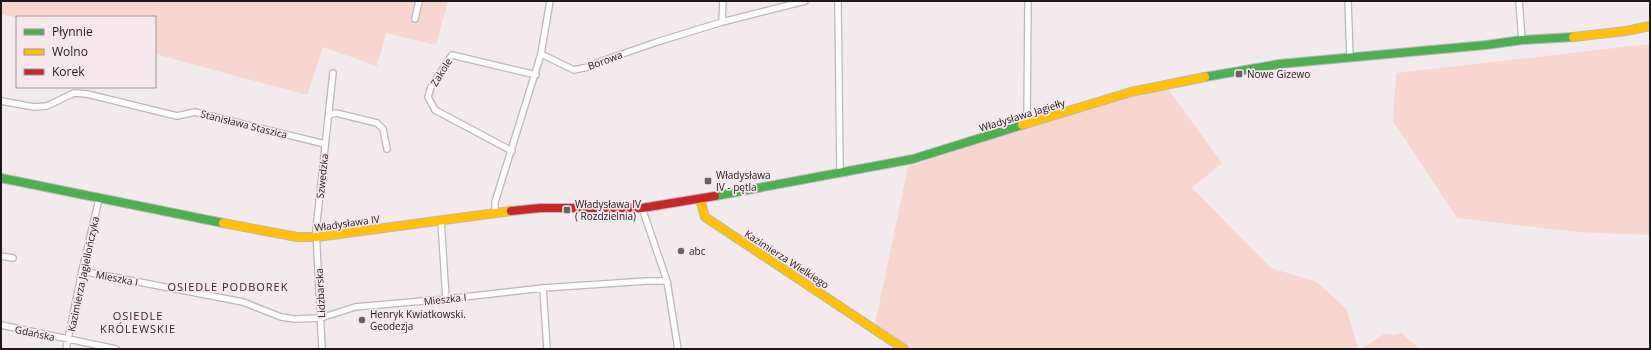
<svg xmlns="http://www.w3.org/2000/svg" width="1651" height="350" font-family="'Open Sans',sans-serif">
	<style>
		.green { fill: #f6d6ce }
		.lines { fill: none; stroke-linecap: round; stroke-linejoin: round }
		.street-casing { stroke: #bdb7ba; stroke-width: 8 }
		.fast-casing { stroke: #bdb7ba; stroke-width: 10 }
		.slow-casing { stroke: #bdb7ba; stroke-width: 10 }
		.jam-casing { stroke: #bdb7ba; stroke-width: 10 }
		.street { stroke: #fdfcfc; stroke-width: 5.5 }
		.fast { stroke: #4caf50; stroke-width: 8 }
		.slow { stroke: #ffc107; stroke-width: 8 }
		.jam { stroke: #c62828; stroke-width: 8 }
		.poi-dot { fill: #686364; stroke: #f5e7ec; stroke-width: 1.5 }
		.labels { text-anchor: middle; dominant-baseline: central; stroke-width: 3.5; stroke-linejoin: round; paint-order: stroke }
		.street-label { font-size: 10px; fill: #1e1a1b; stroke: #f5e7ec }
		.poi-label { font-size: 10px; fill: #1e1a1b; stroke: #f5e7ec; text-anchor: start }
		.neighbourhood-label { font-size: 11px; letter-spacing: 1px; fill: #30262a; stroke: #f5e7ec }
	</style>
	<rect width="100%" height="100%" fill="#f2eaed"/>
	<path class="green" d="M1 1H448L436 45 386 33 377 66 323 47 307 95 155 54V17L17 18 1 14Z
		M1650 44V235L1577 232 1457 218 1393 121 1396 73Z
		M1164 84 1222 163 1192 188 1271 268 1317 282 1347 310 1358 349H904L874 329 908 167 1131 92Z
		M1401 333 1420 349H1361L1384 334 1392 335Z"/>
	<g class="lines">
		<defs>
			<path id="street" d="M838 1 840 172
				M1348 1 1350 57
				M1519 1 1522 40
				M415 19 419 1
				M722 22 723 1
				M541 54 574 70 588 67 602 61 657 42 722 22 805 1
				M1 101 34 107 47 106 74 93 87 94 177 116 195 112 325 144
				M329 115 336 113 377 123 383 129 387 149
				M1027 124 1028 1
				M512 151 435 110 428 97 431 87 452 55 536 75
				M495 212V202L541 54 550 1
				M441 220 446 299
				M1 256 13 258
				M82 271 243 302 281 317 295 319 321 318 355 307 446 299 543 288 647 281H667L642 208
				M667 281 678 349
				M543 288 547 349
				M1 325 116 349
				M66 349 82 271 99 199
				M322 349 316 230 333 73"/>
			<path id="fast" d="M1205 77 1279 64 1486 45 1522 40 1573 37
				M1 178 223 223
				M715 196 913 159 1022 125"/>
			<path id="slow" d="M1573 37 1626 31 1650 26
				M1022 125 1131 92 1205 77
				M700 199 705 217 904 349
				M223 223 297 237H317L511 211"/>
			<path id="jam" d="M511 211 540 208H642L715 196"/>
		</defs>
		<use href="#street" class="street-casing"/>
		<use href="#fast" class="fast-casing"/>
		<use href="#slow" class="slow-casing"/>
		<use href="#jam" class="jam-casing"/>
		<use href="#street" class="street"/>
		<use href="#fast" class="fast"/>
		<use href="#slow" class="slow"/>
		<use href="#jam" class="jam"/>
	</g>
	<g class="poi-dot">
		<rect x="1235" y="70" width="8" height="8" rx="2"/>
		<rect x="704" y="177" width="8" height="8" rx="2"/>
		<rect x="563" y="206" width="8" height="8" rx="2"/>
		<circle cx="681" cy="251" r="4"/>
		<circle cx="362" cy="320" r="4"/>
	</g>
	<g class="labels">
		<g class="street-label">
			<text transform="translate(605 60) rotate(-20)">Borowa</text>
			<text transform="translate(441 72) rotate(-58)">Zakole</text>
			<text transform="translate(1022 115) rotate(-17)">Władysława Jagiełły</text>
			<text transform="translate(244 124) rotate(14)">Stanisława Staszica</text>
			<text transform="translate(322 176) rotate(-84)">Szwedzka</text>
			<text transform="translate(347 223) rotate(-8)">Władysława IV</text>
			<text transform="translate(787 259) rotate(33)">Kazimierza Wielkiego</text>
			<text transform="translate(83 274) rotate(-78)">Kazimierza Jagiellończyka</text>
			<text transform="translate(117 278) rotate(11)">Mieszka I</text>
			<text transform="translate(320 293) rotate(-93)">Lidzbarska</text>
			<text transform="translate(445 299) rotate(-6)">Mieszka I</text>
			<text transform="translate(35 333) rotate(12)">Gdańska</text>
		</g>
		<g class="poi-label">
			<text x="1247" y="74">Nowe Gizewo</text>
			<text x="716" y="175">Władysława<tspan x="716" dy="12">IV - pętla</tspan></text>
			<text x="575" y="204">Władysława IV<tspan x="575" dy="12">( Rozdzielnia)</tspan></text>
			<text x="689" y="251">abc</text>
			<text x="370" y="314">Henryk Kwiatkowski.<tspan x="370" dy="12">Geodezja</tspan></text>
		</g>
		<g class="neighbourhood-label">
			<text x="228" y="286">OSIEDLE PODBOREK</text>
			<text x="138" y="315">OSIEDLE<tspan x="138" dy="13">KRÓLEWSKIE</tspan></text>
		</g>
	</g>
	<rect width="1651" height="350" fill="none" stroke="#1e1a1b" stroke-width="4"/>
	<rect x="16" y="16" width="140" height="72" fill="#f5e7ec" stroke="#9f9598"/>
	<rect x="24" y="29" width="20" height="6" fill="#4caf50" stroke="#9f9598"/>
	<text x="52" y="36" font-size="12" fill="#1e1a1b">Płynnie</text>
	<rect x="24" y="49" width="20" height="6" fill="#ffc107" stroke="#9f9598"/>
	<text x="52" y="56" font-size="12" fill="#1e1a1b">Wolno</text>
	<rect x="24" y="69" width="20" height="6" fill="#c62828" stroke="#9f9598"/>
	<text x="52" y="76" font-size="12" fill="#1e1a1b">Korek</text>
</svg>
